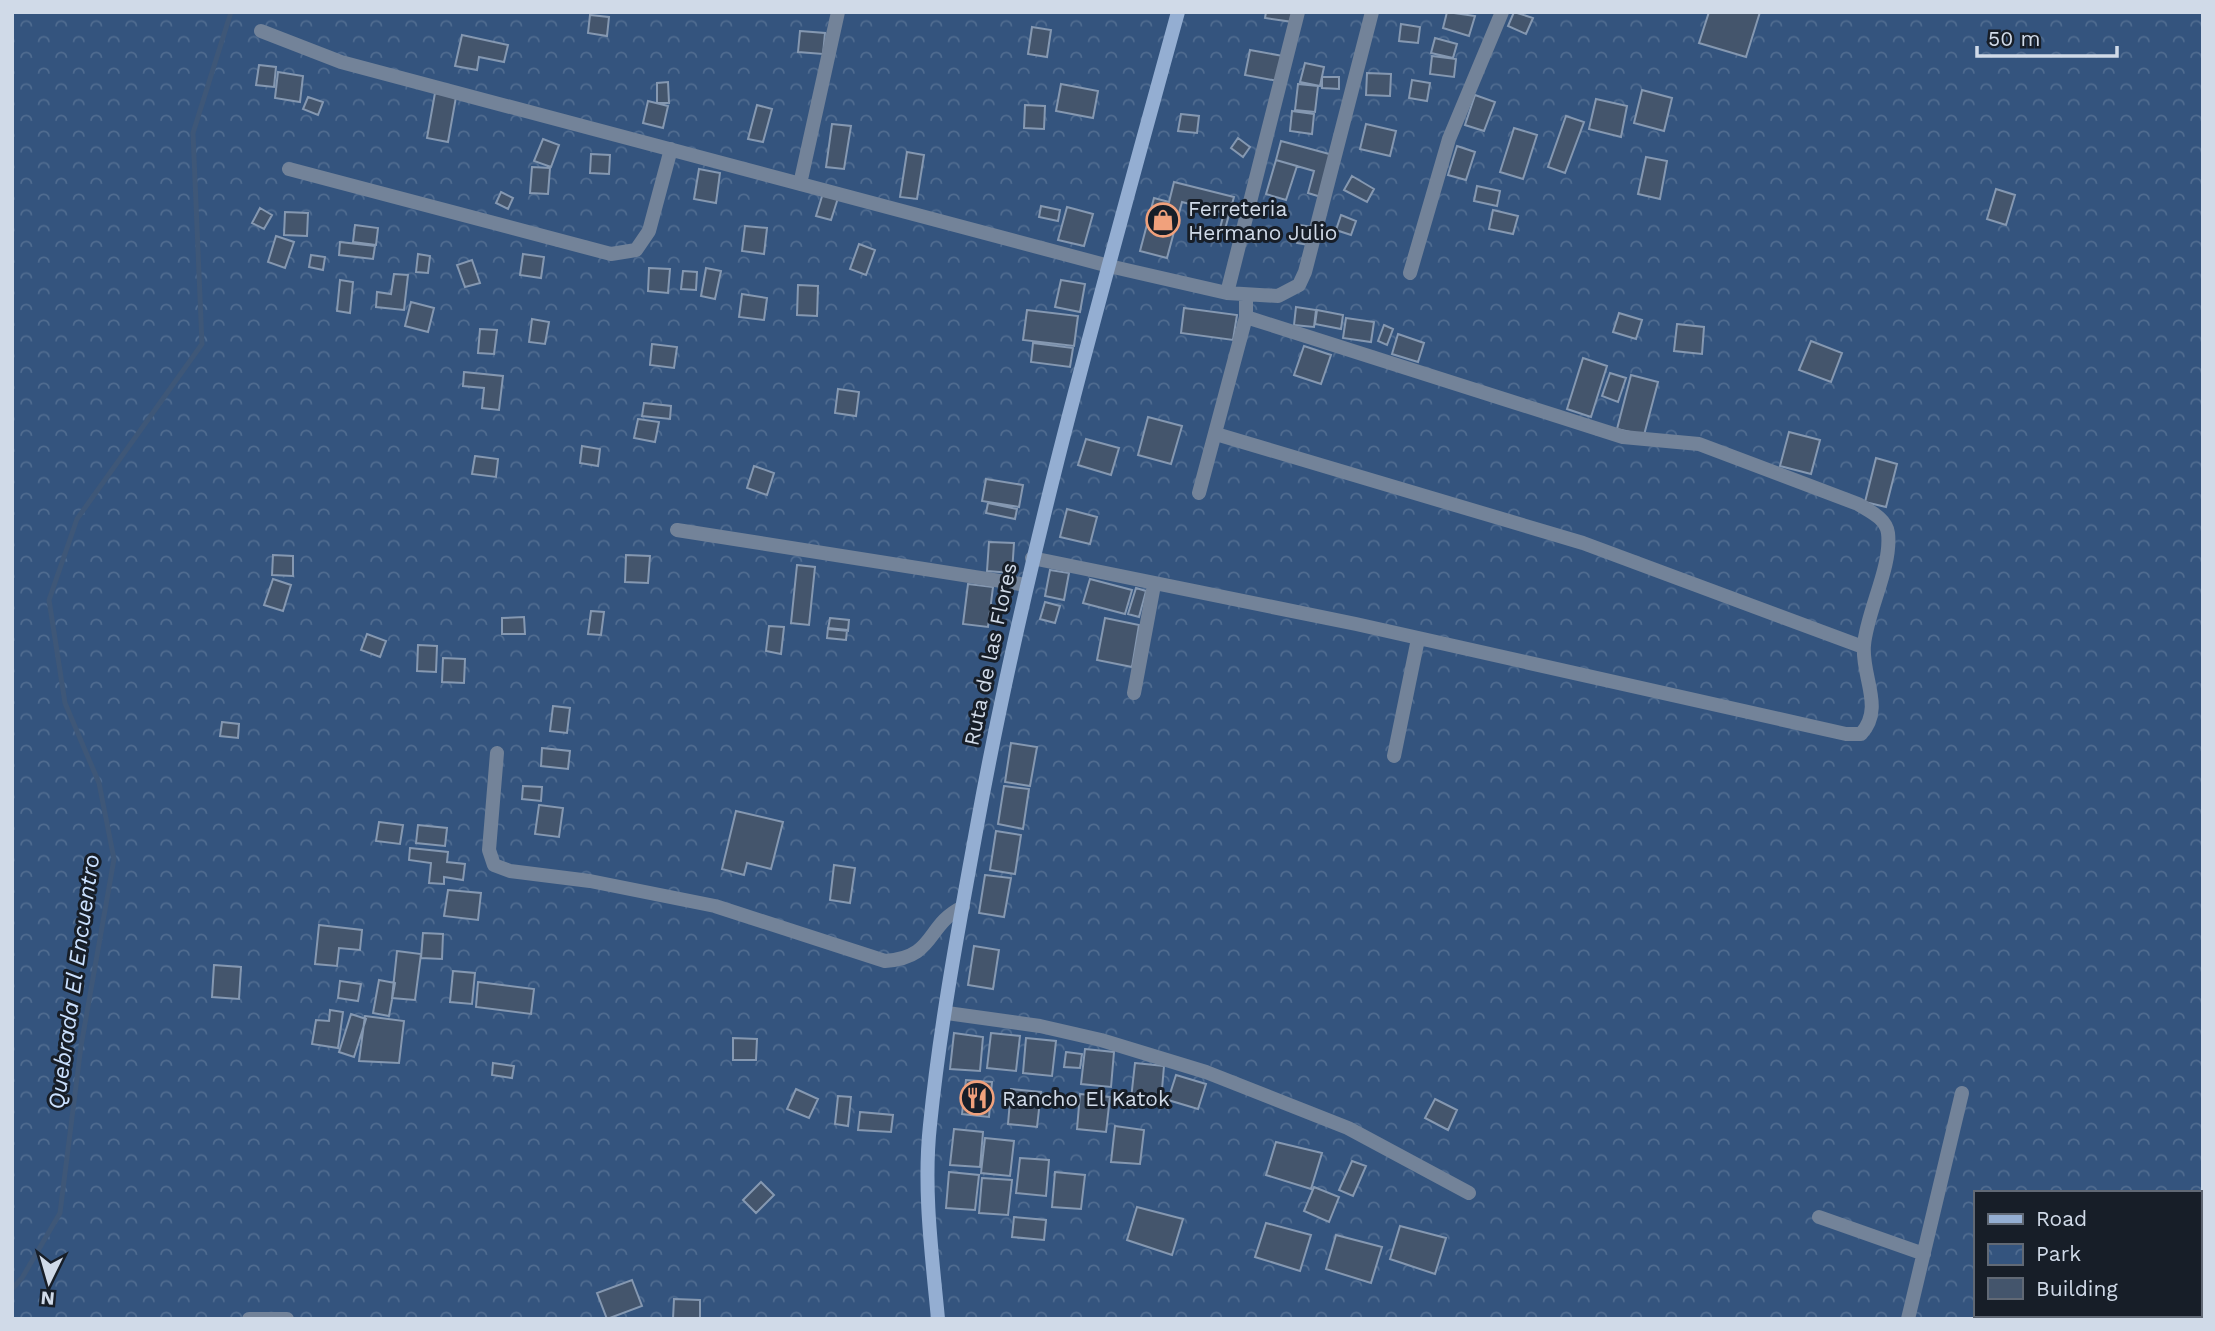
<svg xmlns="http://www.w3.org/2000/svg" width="2215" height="1331" font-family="'Work Sans',sans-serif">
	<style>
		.park { fill: url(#park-crowns); fill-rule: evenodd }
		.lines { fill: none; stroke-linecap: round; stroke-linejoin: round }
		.stream { stroke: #3e5778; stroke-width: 5 }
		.building { fill: #44556c; stroke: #8598b1; stroke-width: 2 }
		.street { stroke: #738399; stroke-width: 14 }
		.secondary { stroke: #94aed2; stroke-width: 14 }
		.labels { text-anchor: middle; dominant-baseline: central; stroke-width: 6; stroke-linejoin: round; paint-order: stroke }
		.poi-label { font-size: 21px; fill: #d0dae8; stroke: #171e28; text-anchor: start }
		.street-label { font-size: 21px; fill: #d0dae8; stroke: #171e28 }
		.water-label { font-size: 23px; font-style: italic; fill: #cbe1ff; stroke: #171e28 }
	</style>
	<defs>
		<pattern id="park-crowns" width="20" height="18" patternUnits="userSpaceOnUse" patternTransform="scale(1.75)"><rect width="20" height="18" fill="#34547e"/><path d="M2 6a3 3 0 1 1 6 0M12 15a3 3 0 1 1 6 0" fill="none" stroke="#506c90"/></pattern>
	</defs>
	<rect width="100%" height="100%" fill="#27374d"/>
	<path class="park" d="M12 12H2203V1319H12ZM1975 1193H2199V1315H1975Z"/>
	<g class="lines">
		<path class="stream" d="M12 1289 22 1278 60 1213 81 1046 114 859 99 783 65 703 49 600 77 519 202 344 193 133 231 12"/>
	</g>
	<path class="building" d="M1266 12H1294L1293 22 1265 18Z
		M1447 12 1475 16 1469 36 1443 28Z
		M1514 12 1533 18 1526 34 1508 26Z
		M1709 12H1760L1746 57 1699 43Z
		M590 15 609 17 607 36 588 33Z
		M1401 24 1420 27 1418 43 1399 41Z
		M1032 27 1051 30 1047 57 1028 54Z
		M800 31 825 33 823 54 798 52Z
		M462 35 508 45 504 62 479 57 477 70 455 66Z
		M1435 38 1457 44 1453 58 1431 53Z
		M1250 50 1283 56 1278 81 1245 75Z
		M1432 56 1456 59 1454 77 1430 74Z
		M1305 63 1324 67 1320 86 1300 82Z
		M259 65 276 67 274 87 256 85Z
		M278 72 303 76 300 102 275 98Z
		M1367 73 1391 74 1390 96 1366 95Z
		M1322 77H1339V89L1322 88Z
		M1412 80 1430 83 1427 101 1409 98Z
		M668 82 669 103H657V83Z
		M1061 84 1098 91 1093 118 1056 111Z
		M1298 84 1318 86 1315 112 1295 110Z
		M1642 90 1672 98 1664 131 1634 123Z
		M435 93 456 97 448 142 427 138Z
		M1475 95 1495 102 1484 131 1465 125Z
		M308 97 323 102 318 115 303 109Z
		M1596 99 1627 106 1621 137 1589 129Z
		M648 101 668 106 663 128 643 123Z
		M757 105 772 109 763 142 748 139Z
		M1025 105 1045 106 1044 129 1024 128Z
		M1292 111 1314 114 1312 134 1290 131Z
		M1181 114 1199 116 1197 133 1178 131Z
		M1566 116 1584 122 1565 173 1548 167Z
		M832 124 851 126 844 169 826 167Z
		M1366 124 1396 131 1390 156 1360 149Z
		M1514 128 1537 135 1523 179 1500 172Z
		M1238 138 1250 147 1243 157 1231 148Z
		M543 139 559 145 551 167 534 161Z
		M1281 141 1333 155 1321 197 1308 193 1314 171 1276 160Z
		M1457 146 1475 152 1466 180 1448 175Z
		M907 152 924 155 917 199 900 197Z
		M591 154 610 155 609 174 590 173Z
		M1646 157 1667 161 1660 199 1638 194Z
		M1276 160 1297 166 1286 200 1266 194Z
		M532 167 550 168 548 194 530 193Z
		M699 169 720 173 716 203 694 199Z
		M1352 176 1374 189 1367 202 1344 190Z
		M1174 182 1234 197 1225 229 1220 228 1224 213 1182 202 1167 258 1140 251 1154 198 1169 202Z
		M1477 186 1500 191 1497 206 1474 201Z
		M1996 189 2015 195 2006 225 1987 219Z
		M501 192 513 198 508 209 496 203Z
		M823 193 838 198 831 220 816 216Z
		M1041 206 1060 210 1058 221 1039 217Z
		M1067 207 1093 214 1084 246 1058 240Z
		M260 208 272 215 264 229 252 223Z
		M1493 210 1518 216 1513 234 1489 229Z
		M285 212 308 213 307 236 284 235Z
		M1341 215 1356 221 1351 235 1336 230Z
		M355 225 378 228 376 245 353 242Z
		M1300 225 1312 227 1309 245 1297 243Z
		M745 226 767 228 764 254 742 251Z
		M276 236 294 242 285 268 268 262Z
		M340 242 375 246 373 259 339 255Z
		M859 244 875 250 866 275 850 269Z
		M418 254 430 256 428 273 416 272Z
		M523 254 544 257 541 278 520 275Z
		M311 255 325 257 323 270 309 267Z
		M472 260 480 283 465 287 457 265Z
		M649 268 670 269 668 293 648 291Z
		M706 268 721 271 715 299 701 296Z
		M683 271 697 272 696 290 681 289Z
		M394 274 408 275 404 310 376 307 377 292 391 294Z
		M340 280 353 282 350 313 337 311Z
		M1061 280 1085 284 1080 312 1055 307Z
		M798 285 818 286 817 316 797 315Z
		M742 294 767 298 764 320 739 317Z
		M411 302 434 308 428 332 405 326Z
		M1296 307 1316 310 1314 327 1294 325Z
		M1184 308 1237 315 1233 340 1181 333Z
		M1027 310 1078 316 1074 346 1023 340Z
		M1317 310 1343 315 1341 329 1315 324Z
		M1619 313 1642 320 1636 339 1613 332Z
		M1346 318 1374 322 1371 342 1343 338Z
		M532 319 549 322 545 344 529 342Z
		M1677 324 1704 327 1702 354 1674 351Z
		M1384 325 1393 329 1387 345 1378 341Z
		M480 329 497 330 494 354 478 353Z
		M1398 334 1424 343 1418 362 1392 354Z
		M1811 341 1842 353 1831 382 1799 370Z
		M1033 343 1073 348 1070 367 1031 362Z
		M652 344 677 347 674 368 650 365Z
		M1304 346 1331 355 1321 384 1294 375Z
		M1583 358 1607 366 1591 417 1567 409Z
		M464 372 503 376 499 410 482 408 484 388 463 386Z
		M1610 373 1626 378 1618 402 1602 396Z
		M1631 375 1658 382 1644 435 1617 429Z
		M838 389 859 392 856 416 835 413Z
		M644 403 671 406 670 419 642 416Z
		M1148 417 1182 426 1171 464 1138 455Z
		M638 419 659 422 655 442 634 438Z
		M1789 432 1820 440 1811 474 1780 466Z
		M1086 439 1119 448 1111 475 1078 465Z
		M582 446 600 449 598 466 580 463Z
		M475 456 498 459 496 477 472 474Z
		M1876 458 1897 464 1886 507 1865 502Z
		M754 466 774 473 767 495 747 488Z
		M986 479 1023 485 1019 507 982 501Z
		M988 503 1017 509 1015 519 986 513Z
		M1067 509 1097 517 1090 544 1060 537Z
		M989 542 1014 543 1012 573 987 571Z
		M273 555 293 556V576L272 575Z
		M626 555 650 556 648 583 625 582Z
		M797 565 815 567 809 625 791 623Z
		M1050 570 1069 573 1064 600 1045 596Z
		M273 579 291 585 283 611 264 605Z
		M1090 579 1132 590 1125 614 1083 603Z
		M968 584 993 587 988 627 963 624Z
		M1136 588 1146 591 1139 617 1128 614Z
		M1045 602 1060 606 1055 623 1040 619Z
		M591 611 604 612 601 635 588 634Z
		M524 617 525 634H502V618Z
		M830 618 849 620 848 631 828 629Z
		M1105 618 1139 625 1132 667 1097 660Z
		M769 626 784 627 781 654 766 651Z
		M828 628 847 630 846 640 827 638Z
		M367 634 386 641 380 657 361 650Z
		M418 645 437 646 436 672 417 671Z
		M443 658 465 659 464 683 442 682Z
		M553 706 570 708 567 733 550 731Z
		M222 722 239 724 238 738 220 736Z
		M1011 743 1037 747 1030 786 1005 782Z
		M542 748 570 751 568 769 541 766Z
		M523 786 542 787 541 801 522 799Z
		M1004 786 1029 789 1023 829 998 824Z
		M539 805 563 808 559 837 535 834Z
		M736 811 783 822 771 869 747 863 744 875 722 869Z
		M379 822 403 825 400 844 376 841Z
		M418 825 447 828 445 846 416 843Z
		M996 831 1021 835 1015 874 990 870Z
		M410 848 448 852 447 862 465 864 463 880 444 877V884L429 883 431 863 409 860Z
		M834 865 855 868 850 903 830 900Z
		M985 875 1011 878 1004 917 979 913Z
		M448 890 481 893 478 920 444 916Z
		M319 925 362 930 360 950 339 948 337 966 315 964Z
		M423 933 443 934 442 959 421 958Z
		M974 946 999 950 993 989 968 985Z
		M397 951 421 954 415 1000 392 998Z
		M214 965 241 967 239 999 212 997Z
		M453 971 475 973 472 1004 450 1002Z
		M379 980 395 983 389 1016 373 1013Z
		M340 981 361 984 358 1001 338 998Z
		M478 982 534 989 531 1014 476 1007Z
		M330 1010 343 1012 338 1048 312 1044 316 1020 329 1021Z
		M351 1014 366 1019 354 1057 339 1052Z
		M365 1016 404 1021 399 1063 359 1061Z
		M954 1033 983 1037 980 1071 950 1069Z
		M991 1033 1020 1036 1016 1071 987 1068Z
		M733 1038 757 1039 756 1060H733Z
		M1026 1038 1056 1041 1052 1076 1023 1073Z
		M1085 1049 1114 1052 1111 1087 1081 1084Z
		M1066 1052 1082 1054 1080 1068 1064 1067Z
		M493 1063 514 1066 512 1078 492 1075Z
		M1135 1063 1164 1066 1161 1101 1131 1099Z
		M1176 1075 1206 1084 1198 1109 1168 1100Z
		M966 1080 992 1082 989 1117 962 1114Z
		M796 1089 818 1099 809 1118 787 1109Z
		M1011 1089 1041 1092 1037 1127 1008 1124Z
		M1080 1094 1110 1097 1106 1132 1077 1129Z
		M838 1096 851 1097 848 1126 835 1124Z
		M1435 1099 1457 1110 1448 1130 1425 1118Z
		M860 1112 893 1115 891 1132 858 1130Z
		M1115 1126 1144 1130 1140 1164 1111 1162Z
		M954 1129 983 1132 980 1167 950 1165Z
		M985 1138 1014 1141 1010 1176 981 1173Z
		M1276 1142 1322 1153 1311 1189 1266 1175Z
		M1020 1158 1049 1160 1046 1196 1016 1193Z
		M1352 1161 1366 1166 1353 1196 1339 1190Z
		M949 1172 979 1175 975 1210 946 1208Z
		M1055 1172 1085 1175 1081 1209 1052 1207Z
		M982 1178 1012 1180 1008 1215 979 1213Z
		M761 1182 774 1195 756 1213 743 1200Z
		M1314 1187 1339 1197 1329 1222 1304 1211Z
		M1137 1207 1183 1219 1172 1255 1127 1240Z
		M1014 1217 1046 1220 1044 1240 1012 1237Z
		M1266 1223 1311 1235 1300 1271 1255 1257Z
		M1400 1226 1446 1238 1435 1274 1390 1259Z
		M1336 1235 1382 1247 1371 1283 1326 1269Z
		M632 1280 642 1306 607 1319 597 1293Z
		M674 1299 700 1300V1319H673Z"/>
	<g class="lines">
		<path class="street" d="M261 31 341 62 1109 266 1227 293 1278 296 1299 285 1305 272 1372 12
			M289 169 611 254 636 250 649 231 671 149
			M800 184 838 12
			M1410 273 1449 139 1502 12
			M1227 293 1298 12
			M1216 434 1583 543 1863 647
			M1199 493 1246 317V296
			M677 530 1026 585
			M1032 558 1356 624 1846 734H1861C1885 708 1861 676 1864 645 1867 611 1892 567 1888 533 1886 518 1869 511 1858 504L1699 444 1623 437 1246 317
			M1134 693 1154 585
			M497 753 489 850 494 865 510 871 590 881 715 906 885 961C937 957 925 925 963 907
			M1394 756 1418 639
			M947 1013 1040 1026 1101 1040 1206 1072 1348 1128 1469 1193
			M1819 1217 1924 1254
			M249 1319H287
			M1908 1319 1962 1093"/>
		<path class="secondary" d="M938 1319C932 1255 923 1189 930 1125 940 1025 959 925 977 826 1027 551 1104 282 1178 12"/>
	</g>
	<defs>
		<symbol id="shop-ring" viewBox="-11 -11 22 22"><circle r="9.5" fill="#171e28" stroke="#f1a17c" stroke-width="1.5"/><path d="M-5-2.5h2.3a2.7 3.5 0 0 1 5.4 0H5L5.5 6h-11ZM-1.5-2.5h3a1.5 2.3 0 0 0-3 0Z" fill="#f1a17c"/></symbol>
		<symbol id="restaurant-ring" viewBox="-11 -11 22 22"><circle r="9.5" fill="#171e28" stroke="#f1a17c" stroke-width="1.5"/><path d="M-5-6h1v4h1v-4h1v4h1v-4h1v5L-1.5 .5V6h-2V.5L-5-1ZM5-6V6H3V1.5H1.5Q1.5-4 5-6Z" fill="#f1a17c"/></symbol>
	</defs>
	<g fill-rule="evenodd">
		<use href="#shop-ring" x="1144" y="201" width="38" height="38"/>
		<use href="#restaurant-ring" x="958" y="1079" width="38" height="38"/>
	</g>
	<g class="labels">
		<g class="poi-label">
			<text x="1188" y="208">Ferreteria<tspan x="1188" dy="24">Hermano Julio</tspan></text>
			<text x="1002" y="1098">Rancho El Katok</text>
		</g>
		<g class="street-label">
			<text transform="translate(990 654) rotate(-78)">Ruta de las Flores</text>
		</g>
		<g class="water-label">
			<text transform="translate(74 982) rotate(-82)">Quebrada El Encuentro</text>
		</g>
	</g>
	<rect width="2215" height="1331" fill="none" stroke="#d0dae8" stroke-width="28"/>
	<rect x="1974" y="1191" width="228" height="126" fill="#171e28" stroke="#616975" stroke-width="2"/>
	<rect x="1988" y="1214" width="35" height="10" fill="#94aed2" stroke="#616975" stroke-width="2"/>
	<text x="2036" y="1226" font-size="21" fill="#d0dae8">Road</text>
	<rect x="1988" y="1244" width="35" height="21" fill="url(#park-crowns)" stroke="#616975" stroke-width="2"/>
	<text x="2036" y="1261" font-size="21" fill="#d0dae8">Park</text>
	<rect x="1988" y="1278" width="35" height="21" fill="#44556c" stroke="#616975" stroke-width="2"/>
	<text x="2036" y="1296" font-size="21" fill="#d0dae8">Building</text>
	<g transform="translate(49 1282) rotate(185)" stroke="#171e28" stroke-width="5" paint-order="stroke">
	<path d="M0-5L12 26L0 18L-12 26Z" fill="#d0dae8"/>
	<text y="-10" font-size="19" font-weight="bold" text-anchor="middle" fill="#d0dae8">N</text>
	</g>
	<path d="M1977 46v10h140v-10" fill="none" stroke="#d0dae8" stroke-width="3.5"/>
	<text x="1988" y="46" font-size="21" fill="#d0dae8" stroke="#171e28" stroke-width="5" paint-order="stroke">50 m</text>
</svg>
